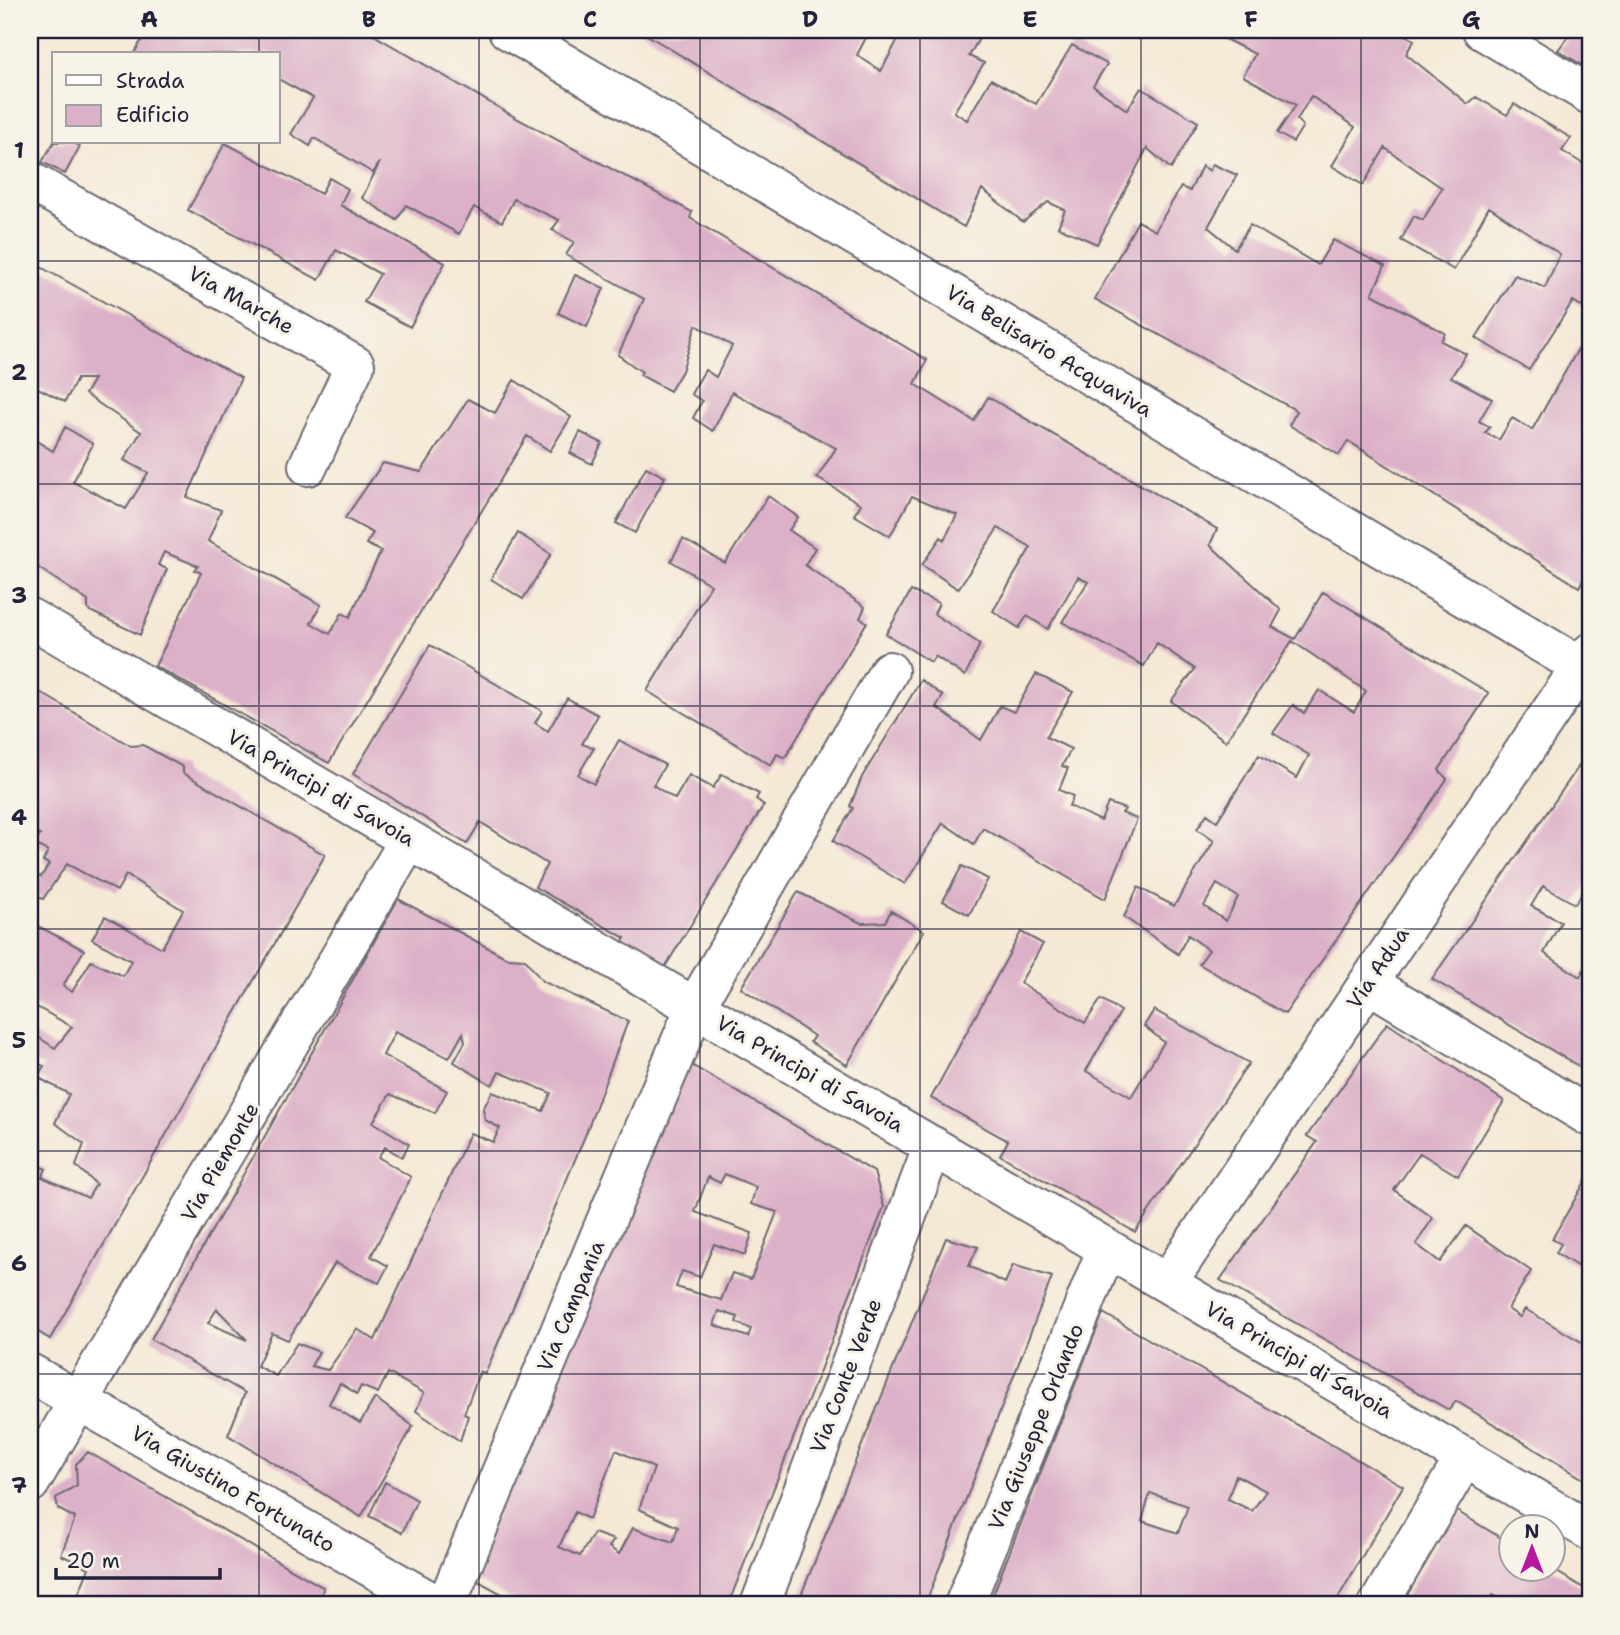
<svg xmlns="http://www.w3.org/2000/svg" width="1620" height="1635" font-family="'Shantell Sans',sans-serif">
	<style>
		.building { fill: #dcb0c8; fill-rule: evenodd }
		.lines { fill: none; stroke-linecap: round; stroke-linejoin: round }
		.minor-casing { stroke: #6c6871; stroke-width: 42 }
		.tertiary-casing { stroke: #6c6871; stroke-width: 42 }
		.minor { stroke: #fff; stroke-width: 38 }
		.tertiary { stroke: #fff; stroke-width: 38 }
		.grid { fill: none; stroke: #22223b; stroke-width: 2; stroke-opacity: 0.55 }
		.labels { text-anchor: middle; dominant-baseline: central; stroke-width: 6; stroke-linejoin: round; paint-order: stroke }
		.street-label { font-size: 21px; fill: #22223b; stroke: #f7f3e8 }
		.neatline { fill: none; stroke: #22223b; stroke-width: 2.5 }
		.grid-label { font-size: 23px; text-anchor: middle; font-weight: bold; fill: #22223b }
	</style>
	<rect width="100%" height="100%" fill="#f7f3e8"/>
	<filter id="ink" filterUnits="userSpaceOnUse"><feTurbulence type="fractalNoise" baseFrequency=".0143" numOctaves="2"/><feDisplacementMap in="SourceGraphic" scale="14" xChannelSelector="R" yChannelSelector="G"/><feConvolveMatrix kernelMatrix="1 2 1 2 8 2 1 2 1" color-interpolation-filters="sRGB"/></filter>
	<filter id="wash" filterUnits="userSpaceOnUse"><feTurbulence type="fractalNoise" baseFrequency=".00686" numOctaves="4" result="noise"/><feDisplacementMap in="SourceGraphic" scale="28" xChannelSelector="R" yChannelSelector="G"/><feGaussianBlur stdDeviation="1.57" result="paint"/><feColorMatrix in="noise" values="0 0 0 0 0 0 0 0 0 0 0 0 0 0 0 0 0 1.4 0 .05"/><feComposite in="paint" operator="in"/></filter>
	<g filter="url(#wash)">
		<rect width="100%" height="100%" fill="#f5e9d5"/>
		<g id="blocks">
			<path class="building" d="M147 30H365L518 119 692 212 690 218 927 360 915 384 974 421 988 397 1217 529 1210 545 1281 610 1272 627 1295 639 1323 592 1489 693 1439 770 1447 779 1285 1014 1199 964 1209 950 1188 935 1178 954 1124 917 1138 887 1174 906 1214 841 1197 829 1207 814 1217 821 1259 755 1297 778 1309 755 1273 733 1293 705 1304 713 1319 690 1354 712 1366 691 1292 641 1226 741 1171 701 1195 669 1157 643 1144 666 1062 622 1088 582 1078 577 1048 629 1027 616 1019 628 993 611 1031 547 998 528 958 589 922 565 941 537 944 540 957 515 912 496 890 536 854 515 861 504 817 478 836 448 732 392 713 431 693 418 702 401 691 394 705 370 716 377 732 346 696 325 682 371 670 391 640 375 642 372 618 355 644 299 566 255 574 242 552 230 559 220 514 199 502 222 474 207 459 234 406 205 397 220 362 198 380 162 373 173 314 138 310 146 291 134 313 98 278 79V54H134ZM1217 884 1238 897 1226 921 1204 906Z
				M639 30H870L857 55 881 71 903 30H984L969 56 984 63 954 112 967 120 991 79 1036 104 1072 45 1107 64 1093 86 1127 110 1141 88 1198 122 1171 169 1147 148 1097 244 1058 227 1065 210 1048 202 1023 222 982 189 964 227Z
				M1215 30H1398L1414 40 1406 54 1468 104 1476 97 1507 115 1514 104 1571 138 1562 151 1590 168V271L1587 277 1590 278V312L1573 301 1529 370 1476 338 1515 275 1545 288 1560 254 1489 207 1454 270 1401 240 1414 216 1423 220 1442 188 1385 148 1363 185 1332 166 1355 127 1311 96 1297 120 1303 126 1293 142 1277 133 1296 105 1243 76 1255 54 1213 33Z
				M1573 30H1590V70L1558 50Z
				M54 142H72L80 146 65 174 42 162Z
				M225 143 321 194 329 178 348 189 340 205 445 263 410 327 364 302 380 274 336 250 319 280 188 210Z
				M1212 164 1237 175 1208 227 1235 249 1250 225 1318 265 1333 240 1385 266 1372 294 1445 333 1441 341 1466 354 1451 377 1492 399 1479 421 1490 427 1485 433 1499 440 1512 418 1532 430 1590 328V567L1579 587 1348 441 1339 455 1289 425 1297 411 1095 299 1138 221 1155 231 1181 187 1190 191 1202 166 1210 171Z
				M30 261 241 378 187 497 221 510 208 541 321 605 311 623 330 634 342 613 350 617 381 551 366 544 373 533 345 518 383 463 421 472 468 399 495 413 514 380 571 417 550 451 527 436 329 763 155 666 201 573 195 570 198 566 164 552 158 565 167 569 140 635 88 610V601L30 562V437L53 451 65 427 93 444 73 482 126 509 148 473 124 460 141 432 85 394 94 379H77L65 402 30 384Z
				M575 275 604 288 587 327 558 313Z
				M580 432 602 443 592 464 570 453Z
				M646 467 665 477 635 533 616 523Z
				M768 496 798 517 789 530 815 548 805 565 865 607 860 618 867 622 785 758 777 754 771 765 647 691 711 585 671 561 683 539 725 563Z
				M518 533 551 554 523 599 491 579Z
				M911 591 939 603 934 614 980 644 965 676 935 656 931 662 886 634Z
				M430 645 542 711 535 723 548 731 567 698 598 715 582 744 594 748 578 775 594 784 619 740 665 765 653 785 675 799 689 775 713 788 722 774 759 794 756 799 764 805 662 972 620 947 625 938 535 887 547 864 480 822 467 844 353 774Z
				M1036 674 1073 692 1046 737 1071 749 1062 766 1068 768 1059 790 1073 796 1069 806 1101 821 1108 803 1125 809 1122 813 1137 819 1105 899 983 828 974 844 943 823 905 884 833 841 853 808 850 806 862 777 921 680 943 696 936 707 981 740 1000 706 1014 712Z
				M38 691 131 746 143 745 183 767V773L325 855 50 1339 30 1327V1161L46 1169 42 1177 88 1198 96 1184 76 1166 84 1144 55 1123 69 1094 37 1077 44 1066 30 1061V1032L55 1048 72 1027 30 1003V989L35 981 30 980V922L84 950 63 986 72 992 91 961 123 976 131 961 92 939 105 916 162 948 183 910 126 875 117 891 67 864 43 899 30 893V872L41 877 49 864 43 861 48 851 35 844 40 835 30 831V706Z
				M1590 750V881L1575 904 1543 886 1531 906 1561 922 1544 953 1580 977 1590 959V1073L1432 979Z
				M962 866 988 879 969 915 943 901Z
				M798 892 861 923 885 922 891 911 924 931 847 1065 810 1042 814 1036 741 988Z
				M398 899 507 958 525 959 542 981 628 1021 585 1136 485 1374 480 1371 464 1414 468 1416 460 1441 416 1411 424 1393 388 1373 378 1393 361 1386 357 1394 340 1383 329 1404 360 1423 375 1398 413 1426 361 1517 228 1435 245 1393 151 1339ZM395 1032 449 1058 463 1033 465 1042 454 1062 492 1085 499 1072 551 1093 543 1111 492 1092 483 1109 485 1120 500 1128 493 1142 470 1133 375 1340 357 1329 328 1370 311 1366 319 1352 297 1343 276 1376 257 1366 272 1333 288 1340 335 1263 379 1283 388 1266 371 1256 411 1177 378 1157 385 1147 402 1157 409 1144 373 1122 390 1094 435 1113 447 1091 383 1055ZM217 1309 247 1340 208 1323Z
				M1021 932 1043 944 1020 983 1085 1023 1101 999 1121 1011 1086 1071 1131 1097 1164 1042 1144 1026 1154 1010 1249 1063 1135 1232 1000 1155 1008 1141 931 1098Z
				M1387 1023 1504 1101 1458 1176 1420 1153 1394 1190 1433 1218 1416 1244 1440 1262 1466 1226 1531 1271 1508 1309 1520 1317 1525 1309 1590 1347V1483L1456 1401 1449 1410 1220 1280 1317 1142 1307 1136Z
				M683 1060 874 1172 884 1207 728 1605H522L471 1577ZM725 1174 756 1187 751 1204 777 1212 751 1279 732 1273 721 1300 676 1287 682 1271 700 1277 714 1244 745 1255 752 1233 695 1212 708 1177 720 1183ZM719 1311 738 1317 736 1322 751 1329 748 1337 714 1325ZM616 1450 654 1468 639 1509 678 1527 673 1542 633 1528 619 1554 609 1547 614 1540 594 1533 580 1556 559 1547 575 1512 589 1519Z
				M1590 1173V1274L1556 1253 1561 1244 1552 1239Z
				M946 1238 978 1247 969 1266 1005 1283 1013 1265 1052 1277 925 1605H797Z
				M1103 1313 1403 1486 1334 1605H989ZM1236 1475 1266 1491 1252 1511 1228 1499ZM1150 1493 1188 1506 1178 1533 1142 1521Z
				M88 1452 324 1588 316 1605H74L89 1568 61 1555 75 1518 58 1509 56 1498 77 1485 76 1464Z
				M385 1482 417 1500 402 1533 369 1516Z
				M1455 1510 1511 1544V1569H1552L1590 1592V1605H1541L1526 1599 1522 1605H1511L1493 1595 1487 1605H1401Z
				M30 1595 45 1601 44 1605H30Z"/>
		</g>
	</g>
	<g filter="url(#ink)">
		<use href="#blocks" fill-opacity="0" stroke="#6c6871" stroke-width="2"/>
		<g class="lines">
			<defs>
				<path id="minor" d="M1482 30 1590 95
					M30 181 355 365 308 466
					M30 618 1590 1531
					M1368 983 1590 1117
					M1167 1283 1590 653
					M30 1373 437 1605
					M30 1483 409 840
					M446 1605 695 1007 889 671
					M760 1605 933 1146
					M964 1605 1107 1248
					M1378 1605 1465 1457"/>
				<path id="tertiary" d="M508 30 1590 672"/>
			</defs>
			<use href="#minor" class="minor-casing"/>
			<use href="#tertiary" class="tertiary-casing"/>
			<use href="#minor" class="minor"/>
			<use href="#tertiary" class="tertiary"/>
		</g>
	</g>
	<path class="grid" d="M259 30V54M479 30V1605M700 30V1605M920 30V1605M1141 30V1605M1361 30V1605M259 142V1605M30 261H1590M30 484H1590M30 706H1590M30 929H1590M30 1151H1590M30 1374H1590"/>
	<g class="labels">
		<g class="street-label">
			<text transform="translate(241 300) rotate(29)">Via Marche</text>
			<text transform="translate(1049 351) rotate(31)">Via Belisario Acquaviva</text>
			<text transform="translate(321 788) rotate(30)">Via Principi di Savoia</text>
			<text transform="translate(1378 968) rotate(-56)">Via Adua</text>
			<text transform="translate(810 1074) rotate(30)">Via Principi di Savoia</text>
			<text transform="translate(220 1162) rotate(-60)">Via Piemonte</text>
			<text transform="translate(571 1306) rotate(-67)">Via Campania</text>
			<text transform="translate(1299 1360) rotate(30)">Via Principi di Savoia</text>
			<text transform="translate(846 1376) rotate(-69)">Via Conte Verde</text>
			<text transform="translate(1036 1427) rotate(-68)">Via Giuseppe Orlando</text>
			<text transform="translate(233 1489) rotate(30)">Via Giustino Fortunato</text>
		</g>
	</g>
	<rect width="1620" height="1635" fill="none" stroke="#f7f3e8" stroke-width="77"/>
	<rect x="52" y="52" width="228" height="91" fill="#f7f3e8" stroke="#a29fa3" stroke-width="2"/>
	<rect x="66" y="75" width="35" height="10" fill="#ffffff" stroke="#a29fa3" stroke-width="2"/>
	<text x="116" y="88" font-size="21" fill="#22223b">Strada</text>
	<rect x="66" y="105" width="35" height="21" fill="#dcb0c8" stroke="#a29fa3" stroke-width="2"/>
	<text x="116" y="122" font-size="21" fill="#22223b">Edificio</text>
	<g transform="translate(1532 1548)"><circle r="33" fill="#f7f3e8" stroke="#a29fa3" stroke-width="2"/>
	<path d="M0-5L12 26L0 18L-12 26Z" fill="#b5179e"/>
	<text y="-10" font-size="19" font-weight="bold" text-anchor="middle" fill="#22223b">N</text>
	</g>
	<path d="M56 1568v10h164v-10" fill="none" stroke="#22223b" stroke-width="3.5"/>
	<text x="66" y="1568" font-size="21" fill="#22223b" stroke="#f7f3e8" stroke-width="5" paint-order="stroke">20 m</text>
	<rect x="38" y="38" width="1544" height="1558" class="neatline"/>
	<g class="grid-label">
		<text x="149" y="27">A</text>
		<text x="369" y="27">B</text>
		<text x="590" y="27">C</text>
		<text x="810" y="27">D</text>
		<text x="1030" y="27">E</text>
		<text x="1251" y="27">F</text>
		<text x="1471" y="27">G</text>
		<text x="19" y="158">1</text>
		<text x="19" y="380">2</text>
		<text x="19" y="603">3</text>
		<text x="19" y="825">4</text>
		<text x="19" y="1048">5</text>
		<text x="19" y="1271">6</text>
		<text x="19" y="1493">7</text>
	</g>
</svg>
